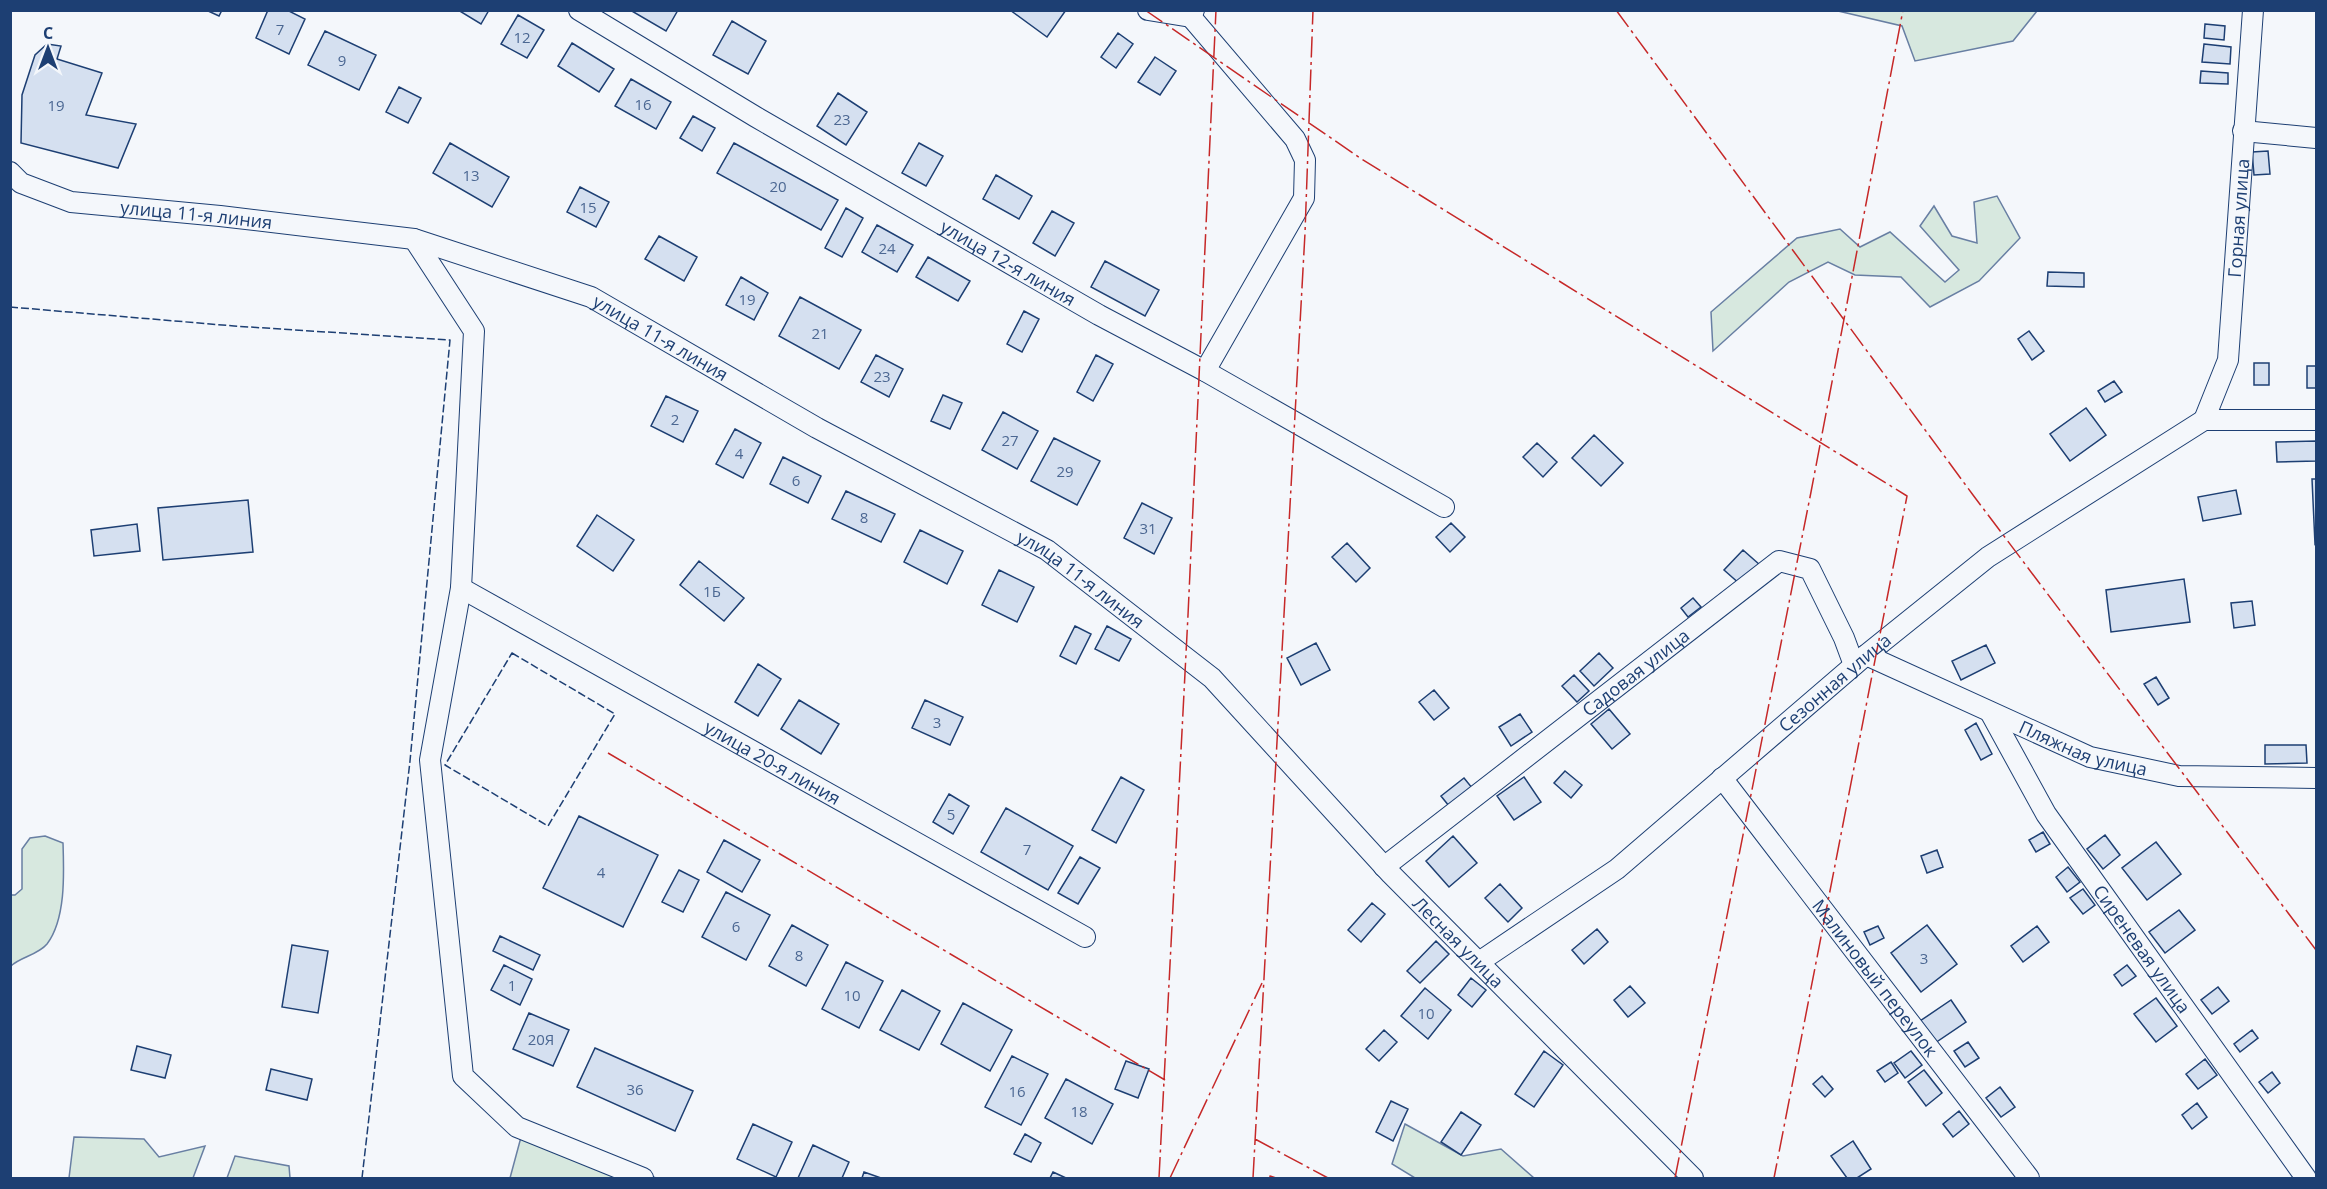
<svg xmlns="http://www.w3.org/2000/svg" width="2327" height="1189" font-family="'Open Sans',sans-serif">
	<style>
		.green { fill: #d7e8df; stroke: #687fa3; stroke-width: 1.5 }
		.building { fill: #d5e0f0; stroke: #1d3f73; stroke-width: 1.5 }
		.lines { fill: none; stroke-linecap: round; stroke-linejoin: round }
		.minor-casing { stroke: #1d3f73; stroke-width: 22 }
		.minor { stroke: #f4f7fb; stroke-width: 20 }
		.fence { stroke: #1d3f73; stroke-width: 1.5; stroke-dasharray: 8 3; stroke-linecap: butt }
		.power { stroke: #c62828; stroke-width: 1.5; stroke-dasharray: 21 4.5 3 4.5; stroke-linecap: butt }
		.labels { text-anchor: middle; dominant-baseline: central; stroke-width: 4.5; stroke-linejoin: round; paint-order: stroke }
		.number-label { font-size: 15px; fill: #4b6792 }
		.street-label { font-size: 18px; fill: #1d3f73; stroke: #f4f7fb }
	</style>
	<rect width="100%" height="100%" fill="#f4f7fb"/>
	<path class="green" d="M1838 11H2037L2013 41 1915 61 1902 26Z
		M1997 196 2020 238 1979 281 1930 307 1901 277 1855 275 1828 262 1789 282 1713 351 1711 312 1797 238 1840 229 1860 247 1890 232 1945 282 1959 270 1920 226 1934 206 1952 236 1977 243 1974 202Z
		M45 836 63 843C64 873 66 919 47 944 38 955 20 957 11 966V895H15L22 889V849L30 838Z
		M1405 1124 1463 1156 1501 1149 1534 1178H1415L1392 1164Z
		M524 1126 656 1178H510Z
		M74 1137 144 1139 159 1157 205 1146 193 1178H69Z
		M235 1156 289 1166 290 1178H227Z"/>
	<path class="building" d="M206 10H222L219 16Z
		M268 10H287L305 19 289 54 256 38Z
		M458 10H489L481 24Z
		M630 10H678L666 31Z
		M1010 10H1066L1047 37Z
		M518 15 544 30 527 58 501 44Z
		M732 21 766 41 748 74 713 55Z
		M2205 24 2225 26 2224 40 2204 38Z
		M325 31 376 55 359 90 308 65Z
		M1118 33 1133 44 1116 68 1101 57Z
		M572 43 614 69 599 92 558 66Z
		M47 44 61 46 57 59 102 73 86 115 136 124 118 168 21 143 22 95 35 55Z
		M2204 44 2231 47 2230 64 2202 62Z
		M1155 57 1176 71 1160 95 1138 82Z
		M2201 71 2228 73V84L2200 83Z
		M631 79 671 102 656 129 615 106Z
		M399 87 421 98 408 123 386 112Z
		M838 93 867 112 846 145 817 126Z
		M693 116 715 128 702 151 680 138Z
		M450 143 509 177 492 207 433 173Z
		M734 143 838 200 821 230 717 173Z
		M919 143 943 156 926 186 902 173Z
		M2268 151 2270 174 2254 175 2252 152Z
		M996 175 1032 196 1019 219 983 199Z
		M580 187 609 202 596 227 567 212Z
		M846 208 863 218 842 257 825 248Z
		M1052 211 1074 223 1055 256 1033 243Z
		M877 225 913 245 897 272 862 252Z
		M659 236 697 257 684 281 645 259Z
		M928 257 970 281 958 301 916 277Z
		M1105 261 1159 290 1145 316 1091 287Z
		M2048 272 2084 273V287L2047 286Z
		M741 277 768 293 754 320 726 305Z
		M800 297 861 330 839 369 779 336Z
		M1024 311 1039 319 1022 352 1007 344Z
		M2029 331 2044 351 2032 360 2018 339Z
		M876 355 903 369 889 397 861 382Z
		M1096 355 1113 364 1093 401 1077 392Z
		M2254 363H2269V385H2254Z
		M2307 366H2316V388H2307Z
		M2114 381 2122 392 2105 402 2098 391Z
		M943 395 962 403 950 429 931 421Z
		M666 396 698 411 683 442 651 426Z
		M2086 408 2106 435 2070 461 2050 434Z
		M1003 412 1038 431 1017 469 982 450Z
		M735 429 761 443 743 478 716 464Z
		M1594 435 1623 463 1601 486 1572 458Z
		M1054 438 1100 461 1077 505 1031 481Z
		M2316 441V461L2277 462 2276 442Z
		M1537 443 1557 462 1543 477 1523 457Z
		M783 457 821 476 808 503 770 484Z
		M2312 479H2316V543L2315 544Z
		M2236 490 2241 514 2203 521 2198 497Z
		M846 491 895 514 881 542 832 519Z
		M248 500 253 552 163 560 158 508Z
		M1142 503 1172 518 1154 554 1124 538Z
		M597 515 634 540 613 571 577 546Z
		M1451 523 1465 537 1450 552 1436 537Z
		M137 524 140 551 94 556 91 530Z
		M920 530 963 551 947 584 904 562Z
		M1347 543 1370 568 1356 582 1332 557Z
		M1743 550 1760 565 1741 585 1724 570Z
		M699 561 744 598 724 621 680 585Z
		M999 570 1034 587 1017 622 982 605Z
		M2184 579 2190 622 2111 632 2106 590Z
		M1693 598 1701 607 1688 617 1681 608Z
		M2252 601 2255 625 2234 628 2231 603Z
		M1075 626 1091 634 1076 664 1060 656Z
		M1107 626 1131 639 1119 661 1095 649Z
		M1316 643 1330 670 1301 685 1287 658Z
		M1986 645 1995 663 1961 680 1952 661Z
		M1599 653 1613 668 1594 686 1580 671Z
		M758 664 781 679 758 716 735 702Z
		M1574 675 1589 691 1577 702 1562 686Z
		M2156 677 2169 698 2158 705 2144 684Z
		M1434 690 1449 708 1434 720 1419 702Z
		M799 700 839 724 821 754 781 729Z
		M925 700 963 717 950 745 912 728Z
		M1609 709 1630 734 1612 749 1591 724Z
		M1520 714 1532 732 1511 746 1499 727Z
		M1976 723 1992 754 1981 760 1965 730Z
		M2265 745H2306L2307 763 2265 764Z
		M1565 771 1582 785 1571 798 1554 783Z
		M1121 777 1144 790 1116 843 1092 830Z
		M1524 777 1541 802 1514 820 1497 796Z
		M1464 778 1473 789 1449 806 1441 796Z
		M949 794 969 806 953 834 933 822Z
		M1006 808 1073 846 1048 890 981 852Z
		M579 816 658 855 623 927 543 888Z
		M2043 832 2050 844 2036 852 2029 840Z
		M2105 835 2120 855 2103 869 2087 849Z
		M1453 836 1477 863 1449 887 1426 861Z
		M724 840 760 860 742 892 707 872Z
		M2156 842 2181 874 2147 900 2122 868Z
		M1937 850 1943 867 1927 873 1921 856Z
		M1080 857 1100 868 1078 904 1058 893Z
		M2068 867 2080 882 2067 892 2056 877Z
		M679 870 699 880 683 912 662 902Z
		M1500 884 1522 908 1508 922 1485 898Z
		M2083 889 2095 905 2083 914 2070 898Z
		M726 892 770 915 746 960 702 937Z
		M1372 903 1385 914 1361 942 1348 930Z
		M2179 910 2195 930 2165 953 2149 932Z
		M792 925 828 945 806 986 769 966Z
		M1927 925 1957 964 1921 992 1891 953Z
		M1878 926 1884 938 1870 945 1864 932Z
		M2037 926 2049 942 2023 962 2011 946Z
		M1597 929 1608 942 1584 964 1572 950Z
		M500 936 540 955 533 970 493 951Z
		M1436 941 1449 954 1420 983 1407 971Z
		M292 945 328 951 318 1013 282 1007Z
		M846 962 883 981 859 1028 822 1009Z
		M504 965 532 979 520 1005 491 990Z
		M2127 965 2136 976 2122 986 2114 975Z
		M1471 978 1486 990 1472 1007 1458 995Z
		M1630 986 1645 1003 1628 1017 1614 1000Z
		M2218 987 2229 1001 2212 1014 2201 1000Z
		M1425 988 1451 1010 1428 1039 1401 1016Z
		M902 990 940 1011 919 1050 880 1030Z
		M2156 998 2177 1026 2156 1042 2134 1014Z
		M1951 1000 1966 1022 1935 1043 1920 1021Z
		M963 1003 1012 1030 990 1071 941 1044Z
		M529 1013 569 1030 553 1066 513 1049Z
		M1384 1030 1397 1042 1379 1061 1366 1049Z
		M2252 1030 2258 1038 2240 1052 2234 1044Z
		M1968 1042 1979 1058 1965 1067 1954 1051Z
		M137 1046 171 1055 165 1078 131 1070Z
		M595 1048 693 1091 675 1131 577 1087Z
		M1544 1051 1563 1065 1534 1107 1515 1094Z
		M1911 1051 1922 1065 1905 1078 1894 1063Z
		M1012 1056 1048 1074 1021 1125 985 1107Z
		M2205 1059 2217 1075 2198 1089 2186 1074Z
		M1126 1061 1149 1069 1138 1098 1115 1089Z
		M1891 1062 1898 1073 1885 1082 1877 1071Z
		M271 1069 312 1079 307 1100 266 1090Z
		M1924 1070 1942 1093 1926 1106 1908 1082Z
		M2272 1072 2280 1083 2268 1093 2259 1082Z
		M1822 1076 1833 1089 1825 1097 1813 1084Z
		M1066 1079 1113 1104 1092 1144 1045 1118Z
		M2000 1087 2015 1107 2001 1117 1986 1098Z
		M1391 1101 1408 1109 1393 1141 1376 1132Z
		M2197 1103 2207 1117 2192 1129 2182 1115Z
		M1959 1111 1969 1124 1953 1137 1943 1124Z
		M1461 1112 1481 1125 1461 1155 1441 1142Z
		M753 1124 792 1142 776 1177 737 1159Z
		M1025 1134 1041 1143 1031 1162 1014 1154Z
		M1853 1141 1871 1169 1857 1178H1847L1831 1156Z
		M813 1145 849 1162 842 1178H798Z
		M864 1172 881 1178H862Z
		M1053 1172 1066 1178H1050Z"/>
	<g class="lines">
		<defs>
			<g id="minor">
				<path id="s1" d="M579 10 756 117 1099 315 1205 371 1444 507"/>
				<path d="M1148 10 1191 17 1194 10"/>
				<path d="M1191 17 1295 139 1305 160 1304 198 1205 371"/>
				<path d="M2243 131 2316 138"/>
				<path id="s2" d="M10 172 21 183 71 202 220 216 414 239 591 297 817 428 1047 550 1212 678 1391 874 1693 1178"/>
				<path d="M414 239 474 331 461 588 430 760 463 1076 517 1127 643 1178"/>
				<path id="s3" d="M2204 420 2228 360 2253 10"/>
				<path d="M2204 420H2316"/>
				<path id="s4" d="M461 588 1085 937"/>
				<path id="s5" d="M1866 655 2090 757 2179 776 2316 778"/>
				<path id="s6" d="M1990 712 2046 814 2306 1178"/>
				<path id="s7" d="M1722 778 2029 1178"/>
				<path id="s8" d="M1384 867 1779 561 1810 569 1844 638 1854 665"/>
				<path id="s9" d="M1479 962 1617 869 1866 655 1988 557 2204 420"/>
			</g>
		</defs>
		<use href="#minor" class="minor-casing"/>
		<use href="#minor" class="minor"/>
		<path class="fence" d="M10 307 234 326 450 340 410 761 362 1178
			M512 653 615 714 548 826 445 765Z"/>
		<path class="power" d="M1145 10 1360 158 1907 496 1774 1178
			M1616 10 1973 495 2316 950
			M608 753 1165 1080
			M1255 1139 1328 1178
			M1159 1178 1188 615 1216 10
			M1170 1178 1262 983
			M1253 1178 1305 233 1313 10
			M1270 1178V1176L1276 1178
			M1675 1178 1811 492 1903 10"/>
	</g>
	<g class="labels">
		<g class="number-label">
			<text x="280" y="29">7</text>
			<text x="522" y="37">12</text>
			<text x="342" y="60">9</text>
			<text x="643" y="104">16</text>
			<text x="56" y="105">19</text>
			<text x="842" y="119">23</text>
			<text x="471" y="175">13</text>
			<text x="778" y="186">20</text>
			<text x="588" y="207">15</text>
			<text x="887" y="248">24</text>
			<text x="747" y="299">19</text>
			<text x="820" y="333">21</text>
			<text x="882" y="376">23</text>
			<text x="675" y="419">2</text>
			<text x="1010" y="440">27</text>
			<text x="739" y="453">4</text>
			<text x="1065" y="471">29</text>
			<text x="796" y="480">6</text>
			<text x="864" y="517">8</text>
			<text x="1148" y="528">31</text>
			<text x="712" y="591">1Б</text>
			<text x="937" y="722">3</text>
			<text x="951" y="814">5</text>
			<text x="1027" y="849">7</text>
			<text x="601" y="872">4</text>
			<text x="736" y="926">6</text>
			<text x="799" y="955">8</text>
			<text x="1924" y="958">3</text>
			<text x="512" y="985">1</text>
			<text x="852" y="995">10</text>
			<text x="1426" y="1013">10</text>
			<text x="541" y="1039">20Я</text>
			<text x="635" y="1089">36</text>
			<text x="1017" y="1091">16</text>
			<text x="1079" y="1111">18</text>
		</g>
		<g class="street-label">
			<text stroke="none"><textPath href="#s2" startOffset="195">улица 11-я линия</textPath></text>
			<text stroke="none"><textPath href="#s3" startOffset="207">Горная улица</textPath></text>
			<text stroke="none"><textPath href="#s1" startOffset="498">улица 12-я линия</textPath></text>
			<text stroke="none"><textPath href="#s2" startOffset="681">улица 11-я линия</textPath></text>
			<text stroke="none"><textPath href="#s2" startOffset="1166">улица 11-я линия</textPath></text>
			<text stroke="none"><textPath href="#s8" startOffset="318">Садовая улица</textPath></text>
			<text stroke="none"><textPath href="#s9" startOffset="453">Сезонная улица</textPath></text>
			<text stroke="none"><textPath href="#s5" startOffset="237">Пляжная улица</textPath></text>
			<text stroke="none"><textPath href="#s4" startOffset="357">улица 20-я линия</textPath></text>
			<text stroke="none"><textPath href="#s2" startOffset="1692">Лесная улица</textPath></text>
			<text stroke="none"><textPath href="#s6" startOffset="282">Сиреневая улица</textPath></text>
			<text stroke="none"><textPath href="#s7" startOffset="252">Малиновый переулок</textPath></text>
		</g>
	</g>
	<rect width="2327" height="1189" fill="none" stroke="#1d3f73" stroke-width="24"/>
	<g transform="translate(48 48)" stroke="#f4f7fb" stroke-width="4.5" paint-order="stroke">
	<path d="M0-4.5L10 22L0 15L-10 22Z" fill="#1d3f73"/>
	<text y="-9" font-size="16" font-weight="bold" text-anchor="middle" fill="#1d3f73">С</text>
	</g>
</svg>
